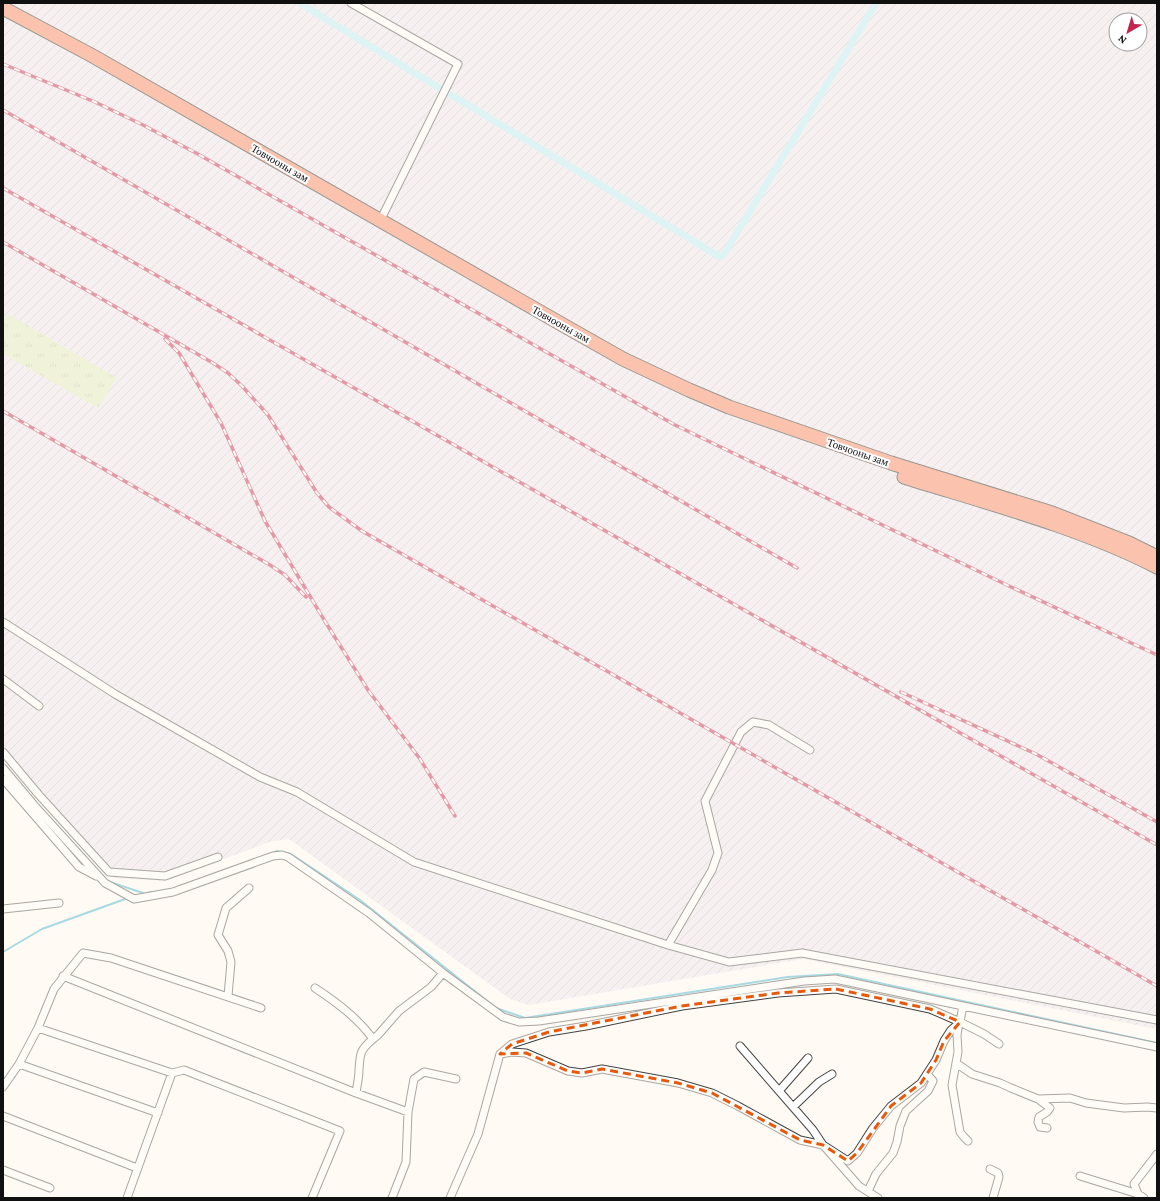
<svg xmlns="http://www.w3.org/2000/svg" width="1160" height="1201" font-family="'Crimson Pro',serif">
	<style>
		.industrial { fill: url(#industrial-furrows); fill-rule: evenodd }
		.grass { fill: url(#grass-tufts) }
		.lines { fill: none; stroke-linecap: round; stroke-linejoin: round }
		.stream { stroke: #3db3cf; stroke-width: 2 }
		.canal { stroke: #b7ecf7; stroke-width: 7 }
		.street-casing { stroke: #434343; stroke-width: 9 }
		.highway-casing { stroke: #212121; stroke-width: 15 }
		.street { stroke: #fff; stroke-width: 7 }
		.highway { stroke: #f6825a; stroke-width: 13 }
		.rail-casing { stroke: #c3254d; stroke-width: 3.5 }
		.rail { stroke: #fff; stroke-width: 2; stroke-dasharray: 6; stroke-linecap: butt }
		.marked { fill: none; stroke: #e8590c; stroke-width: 3; stroke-dasharray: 8 5; stroke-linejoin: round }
		.labels { text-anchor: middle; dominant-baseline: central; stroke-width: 4; stroke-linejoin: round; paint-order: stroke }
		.street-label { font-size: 11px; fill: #101010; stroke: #fff }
	</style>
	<defs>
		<pattern id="industrial-furrows" width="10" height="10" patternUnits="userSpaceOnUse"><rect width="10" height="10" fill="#ebe5ee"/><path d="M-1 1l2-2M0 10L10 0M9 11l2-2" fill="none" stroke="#c8c3cb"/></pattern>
		<pattern id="grass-tufts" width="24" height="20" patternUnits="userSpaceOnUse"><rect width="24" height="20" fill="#deebbb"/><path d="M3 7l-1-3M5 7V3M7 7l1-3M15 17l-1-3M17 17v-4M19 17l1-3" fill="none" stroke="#bdc8a0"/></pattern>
	</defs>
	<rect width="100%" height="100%" fill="#fffaf3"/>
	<path class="industrial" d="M3 3H1157V1029L803 959 528 1005 510 999 289 839 269 842 166 881 114 878 3 754ZM1116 20H1140V44H1116Z"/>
	<path class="grass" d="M8 314 117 378 98 408 3 354V322Z"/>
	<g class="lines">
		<path class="stream" d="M273 853 277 851 282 852
			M286 853 291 854 360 900 487 1001
			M107 881 143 893
			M140 895 151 892
			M3 952 42 929 128 898
			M496 1008 525 1018 788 977 838 974 1157 1043"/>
		<path class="canal" d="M300 3 335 25
			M339 27 439 88
			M448 93 720 257 724 254 876 3"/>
		<defs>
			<path id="street" d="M351 3 458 64 380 221
				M3 622 115 694 260 777 297 792 414 862 668 945 729 962 802 953 1157 1020
				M3 679 39 706
				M3 752 39 795 109 872 165 876 218 857
				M3 768 34 805 105 883 134 899 173 892 273 856 282 855 288 857 369 913 443 973 503 1017 519 1022 539 1021 804 981 835 979 1157 1047
				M3 779 79 867 96 876
				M3 909 59 903
				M668 945 712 870 718 853 705 801 741 732 753 722 769 725 810 750
				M63 976 356 1093 408 1112
				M315 988C336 1002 358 1018 373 1039 360 1050 360 1053 359 1070 359 1078 357 1085 356 1093
				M228 996 231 962 228 951 218 935 226 908 249 888
				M963 1006 960 1022 984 1034 999 1044
				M959 1022 957 1035 958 1052 952 1085 960 1132 964 1137 968 1141
				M38 1028 172 1073 184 1070 340 1131 312 1198
				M373 1039 378 1035 399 1011 431 987 443 973
				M740 1046 813 1130 823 1145 848 1161 857 1153 873 1128 891 1106 921 1083 936 1060 944 1041 951 1030 960 1022
				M500 1054 512 1044 549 1032 586 1026 682 1006 778 993 836 989 930 1009 960 1022
				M956 1063 972 1074 1000 1083 1011 1088 1038 1099 1050 1108 1047 1112 1039 1117 1038 1122 1040 1127 1047 1128
				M19 1064 158 1113
				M3 1087 19 1064 38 1028 54 989 83 953 111 958 261 1008
				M779 1091 808 1058
				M1038 1099 1070 1098 1086 1103 1124 1108 1147 1107 1157 1108
				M793 1107 819 1082 832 1074
				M3 1116 137 1168
				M990 1169 998 1173 999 1177 993 1198
				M3 1170 50 1188
				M1080 1176 1138 1194 1144 1198
				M868 1191 876 1174 893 1153 897 1142 900 1126 906 1111 928 1091 933 1081 928 1075
				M1138 1194 1134 1184 1157 1154
				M127 1198 172 1073
				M392 1198 406 1162 408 1112 414 1079 424 1072 456 1079
				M450 1198 478 1134 500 1054 512 1052 526 1053 568 1071 582 1073 602 1069 678 1083 712 1093 738 1106 800 1140 823 1145 859 1186 878 1198"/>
			<path id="highway" d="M3 8 91 55 570 329 623 359 689 390 729 407 891 463 1052 513 1129 543 1157 557
				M904 477C987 503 1079 527 1157 567"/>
		</defs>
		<use href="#street" class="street-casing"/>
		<use href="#highway" class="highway-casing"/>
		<use href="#street" class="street"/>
		<use href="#highway" class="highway"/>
		<defs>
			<path id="rail" d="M3 64 95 102 143 125 196 153 675 425 1009 586 1157 655
				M3 110 797 568
				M3 188 1157 845
				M3 242 213 363 228 373 242 386 268 415 317 493 329 507 362 531 1157 986
				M165 339 179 353 221 423 265 521 326 623 368 690 420 759 455 816
				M3 411 270 565 285 575 306 597
				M901 692 1036 754 1157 822"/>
		</defs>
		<use href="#rail" class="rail-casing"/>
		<use href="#rail" class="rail"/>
	</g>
	<path d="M0 0H1160V1201H0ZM836 989 930 1009 960 1022 944 1041 936 1060 921 1083 891 1106 857 1153 848 1161 823 1145 800 1140 712 1093 678 1083 602 1069 582 1073 568 1071 526 1053 500 1054 512 1044 549 1032 682 1006 778 993Z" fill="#fffaf3" fill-opacity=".55" fill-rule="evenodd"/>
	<path class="marked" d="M836 989 930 1009 960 1022 944 1041 936 1060 921 1083 891 1106 857 1153 848 1161 823 1145 800 1140 712 1093 678 1083 602 1069 582 1073 568 1071 526 1053 500 1054 512 1044 549 1032 682 1006 778 993Z"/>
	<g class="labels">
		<g class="street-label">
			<text transform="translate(280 163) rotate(30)">Товчооны зам</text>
			<text transform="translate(561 324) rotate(29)">Товчооны зам</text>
			<text transform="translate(858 452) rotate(19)">Товчооны зам</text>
		</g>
	</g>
	<rect width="1160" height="1201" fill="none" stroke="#101010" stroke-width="8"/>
	<g transform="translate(1128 32) rotate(218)"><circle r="19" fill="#ffffff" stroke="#9f9f9f"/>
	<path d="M0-3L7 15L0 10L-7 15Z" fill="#c3254d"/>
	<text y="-6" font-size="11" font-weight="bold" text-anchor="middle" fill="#101010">N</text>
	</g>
</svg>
